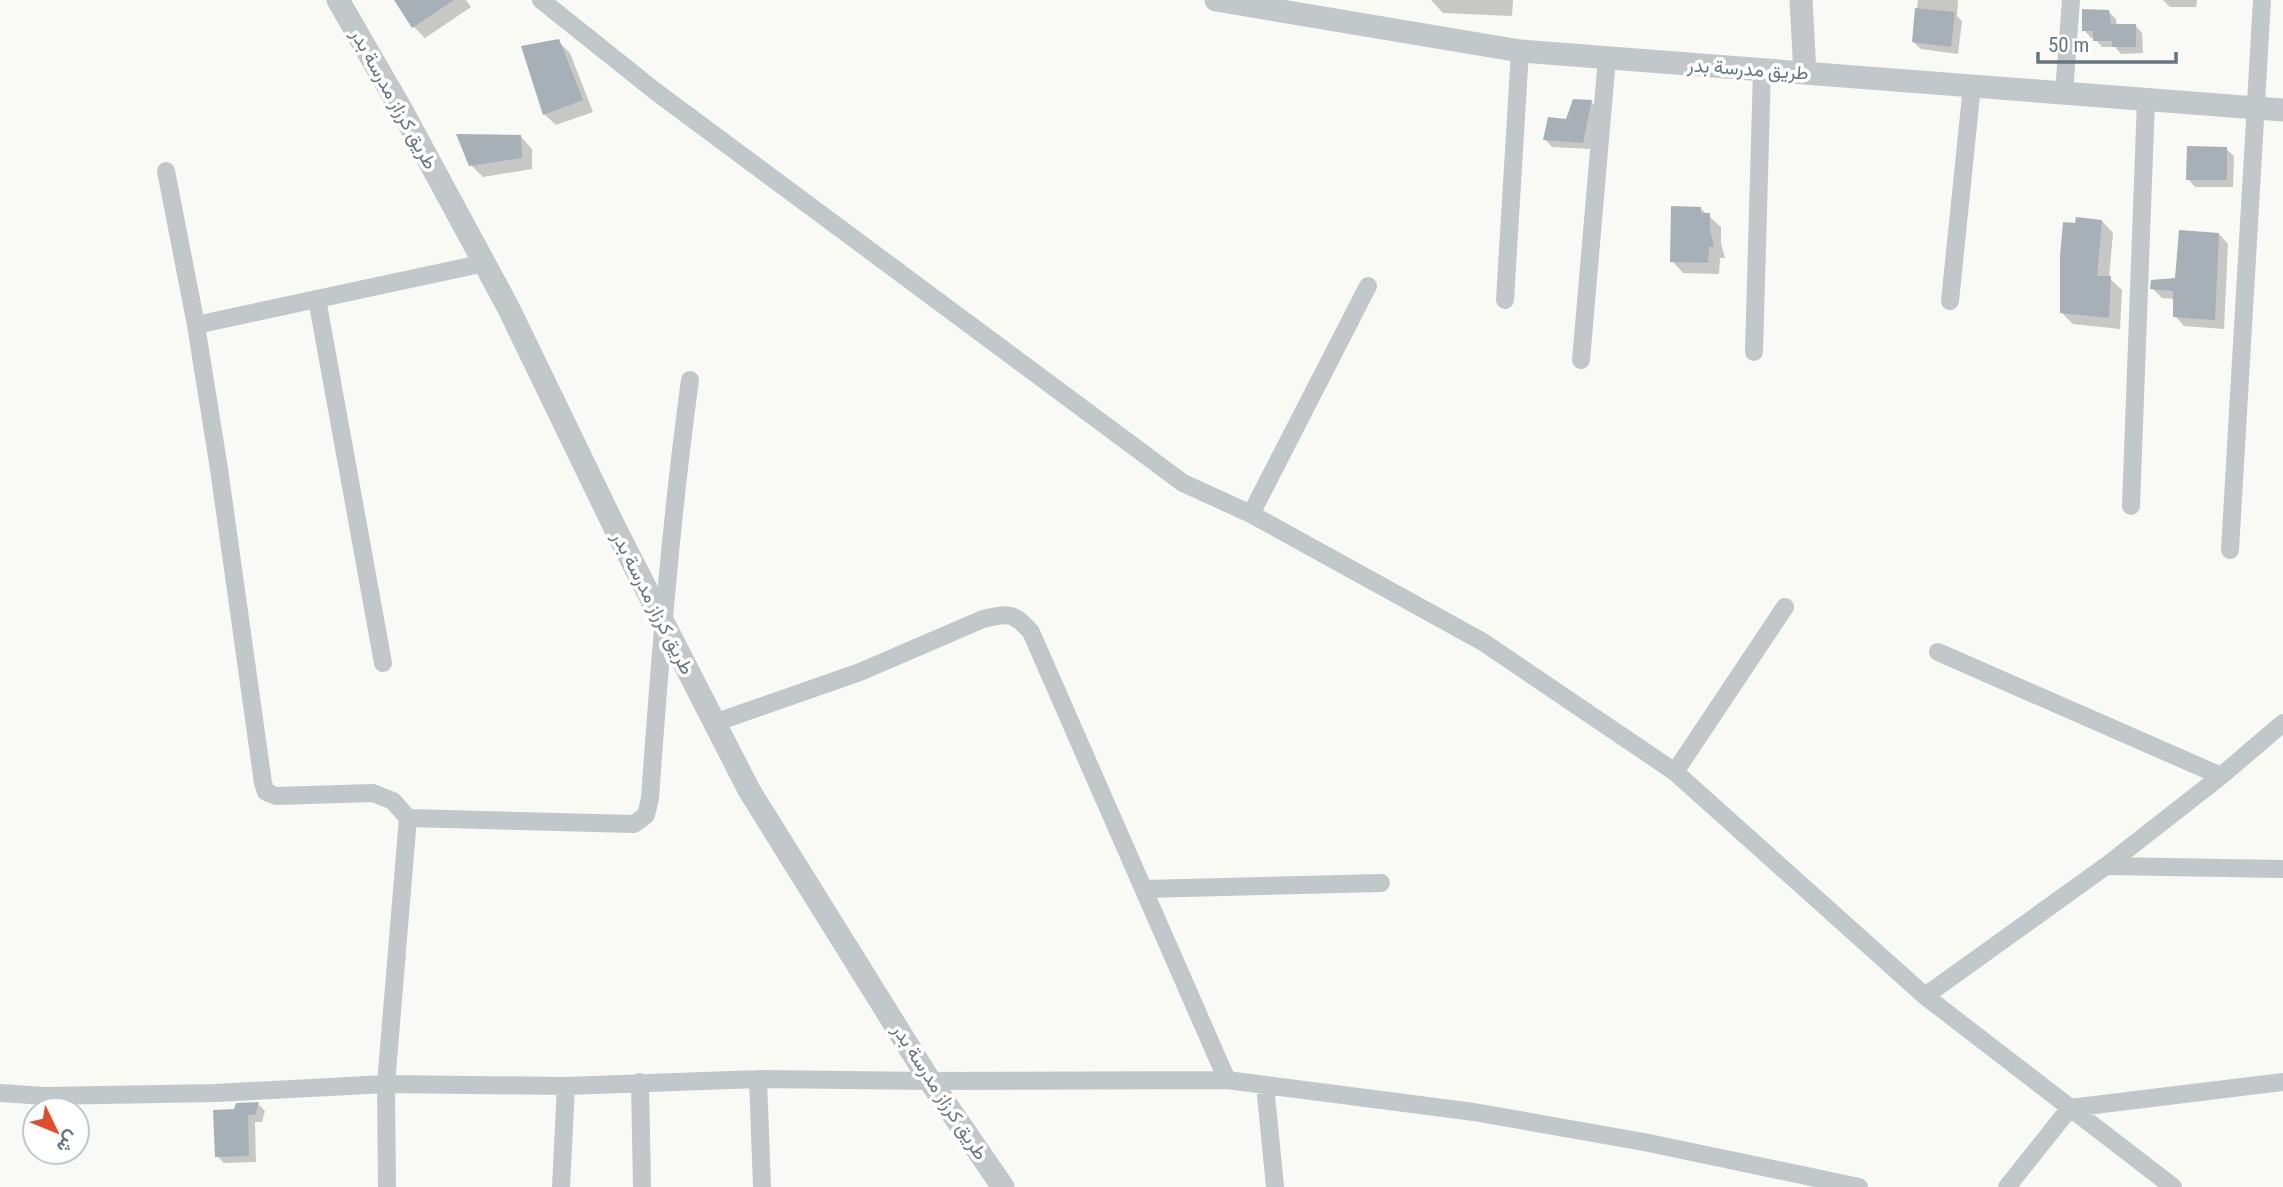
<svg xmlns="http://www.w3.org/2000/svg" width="2283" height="1187" font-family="'Roboto Condensed',Vazirmatn,sans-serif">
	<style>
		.shadow { fill: #0003 }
		.building { fill: #a7b0b6 }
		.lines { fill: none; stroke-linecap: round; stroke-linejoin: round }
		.minor { stroke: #c2c7ca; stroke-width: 18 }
		.tertiary { stroke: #c2c7ca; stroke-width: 23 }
		.labels { text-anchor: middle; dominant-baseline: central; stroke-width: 7; stroke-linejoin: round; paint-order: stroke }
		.street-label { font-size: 19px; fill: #647681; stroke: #fff }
	</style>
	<rect width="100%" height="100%" fill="#f9f9f6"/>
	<path class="shadow" d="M396 0H466L471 7 425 38 414 27Z
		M1431 0H1513L1512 16 1443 13Z
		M1918 0H1958L1957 16 1962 21 1958 54 1921 49 1913 42Z
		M2163 0H2197L2196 7H2170Z
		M2108 11 2116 19 2117 26 2135 25 2142 33 2143 53 2121 54 2115 47H2102L2094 38H2091L2084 30Z
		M558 41 570 53 593 112 556 125 544 114Z
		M1591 102 1599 109 1590 149 1552 147 1545 139Z
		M521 137 532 149V169L483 177 471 165Z
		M2226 149 2234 156 2233 187H2195L2188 179Z
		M1700 208 1721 227V243L1725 258H1720L1719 274 1683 273 1672 261Z
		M2102 221 2113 233 2109 278 2122 290 2120 329 2073 324 2062 313 2077 224Z
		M2219 234 2228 244 2224 329 2184 326 2175 316V299L2162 298 2152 288 2177 280Z
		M258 1104 265 1111 262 1122H255L256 1162 224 1163 217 1156 236 1111Z"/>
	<path class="building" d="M394 0H454L412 28Z
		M1915 8 1955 12 1951 47 1912 42Z
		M2082 9 2109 10 2111 24H2136V47H2112V41H2093V31H2082Z
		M559 39 583 100 543 115 521 46Z
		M1573 99 1592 100 1583 143 1543 140 1548 117 1566 119Z
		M456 134 521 135 522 158 469 166Z
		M2187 146 2227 147V180H2186Z
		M1671 206 1701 207V213H1710V230L1714 247H1709L1708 263 1670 262Z
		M2076 217 2102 220 2097 276H2111L2109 318 2060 313V256L2063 222 2075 223Z
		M2179 230 2219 233 2215 320 2173 317V291L2150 289 2151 280 2175 278Z
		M259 1102 255 1115H248L249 1156 215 1157 213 1110 234 1109 236 1103Z"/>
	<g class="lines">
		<path class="minor" d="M541 0 655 91 1183 483 1251 514 1483 642 1675 772 1925 996 2173 1187
			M2064 93 2071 0
			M166 171 196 325 219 469 263 783 266 792 276 796 373 793 393 801 408 818 386 1084 387 1187
			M317 299 383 663
			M1505 300 1520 51
			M1950 301 1972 86
			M196 325 485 263
			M1754 352 1762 70
			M1581 360 1607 58
			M2131 506 2146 100
			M1251 514 1368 286
			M2230 550 2262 0
			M1938 652 2221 776
			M714 723 860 672 983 619C1009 613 1013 612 1031 632L1227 1080
			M1675 772 1785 607
			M408 818 634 824 646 815 650 798C660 658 671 519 690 380
			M2106 866 2221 776 2283 723
			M1144 889 1381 883
			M1925 996 2106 866 2283 869
			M758 1079 762 1187
			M640 1082 642 1187
			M1265 1085 1275 1187
			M0 1093 45 1096 216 1093 386 1084 566 1086 758 1079 930 1081 1227 1080 1474 1112 1644 1142 1859 1187
			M561 1187 566 1086
			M2007 1187 2070 1108 2283 1082"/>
		<path class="tertiary" d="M338 0 401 109 508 307 614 526 749 790 930 1081 1003 1187
			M1216 0 1520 51 2283 110
			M1801 0 1805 73"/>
	</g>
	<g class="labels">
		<g class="street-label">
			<text transform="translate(1748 69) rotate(4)">طريق مدرسة بدر</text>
			<text transform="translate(394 99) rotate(61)">طريق كرزاز مدرسة بدر</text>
			<text transform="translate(653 603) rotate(63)">طريق كرزاز مدرسة بدر</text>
			<text transform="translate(940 1092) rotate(57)">طريق كرزاز مدرسة بدر</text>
		</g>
	</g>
	<g transform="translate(56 1131) rotate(133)"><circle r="33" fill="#ffffff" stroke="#c1c8cd" stroke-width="2"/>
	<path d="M0-5L12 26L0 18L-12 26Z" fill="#e24c2d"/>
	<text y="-10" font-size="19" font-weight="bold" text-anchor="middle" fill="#647681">ش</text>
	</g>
	<path d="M2038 52v10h138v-10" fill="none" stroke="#647681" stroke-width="3.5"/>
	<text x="2048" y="52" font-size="21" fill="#647681" stroke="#ffffff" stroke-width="5" paint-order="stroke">50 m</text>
</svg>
